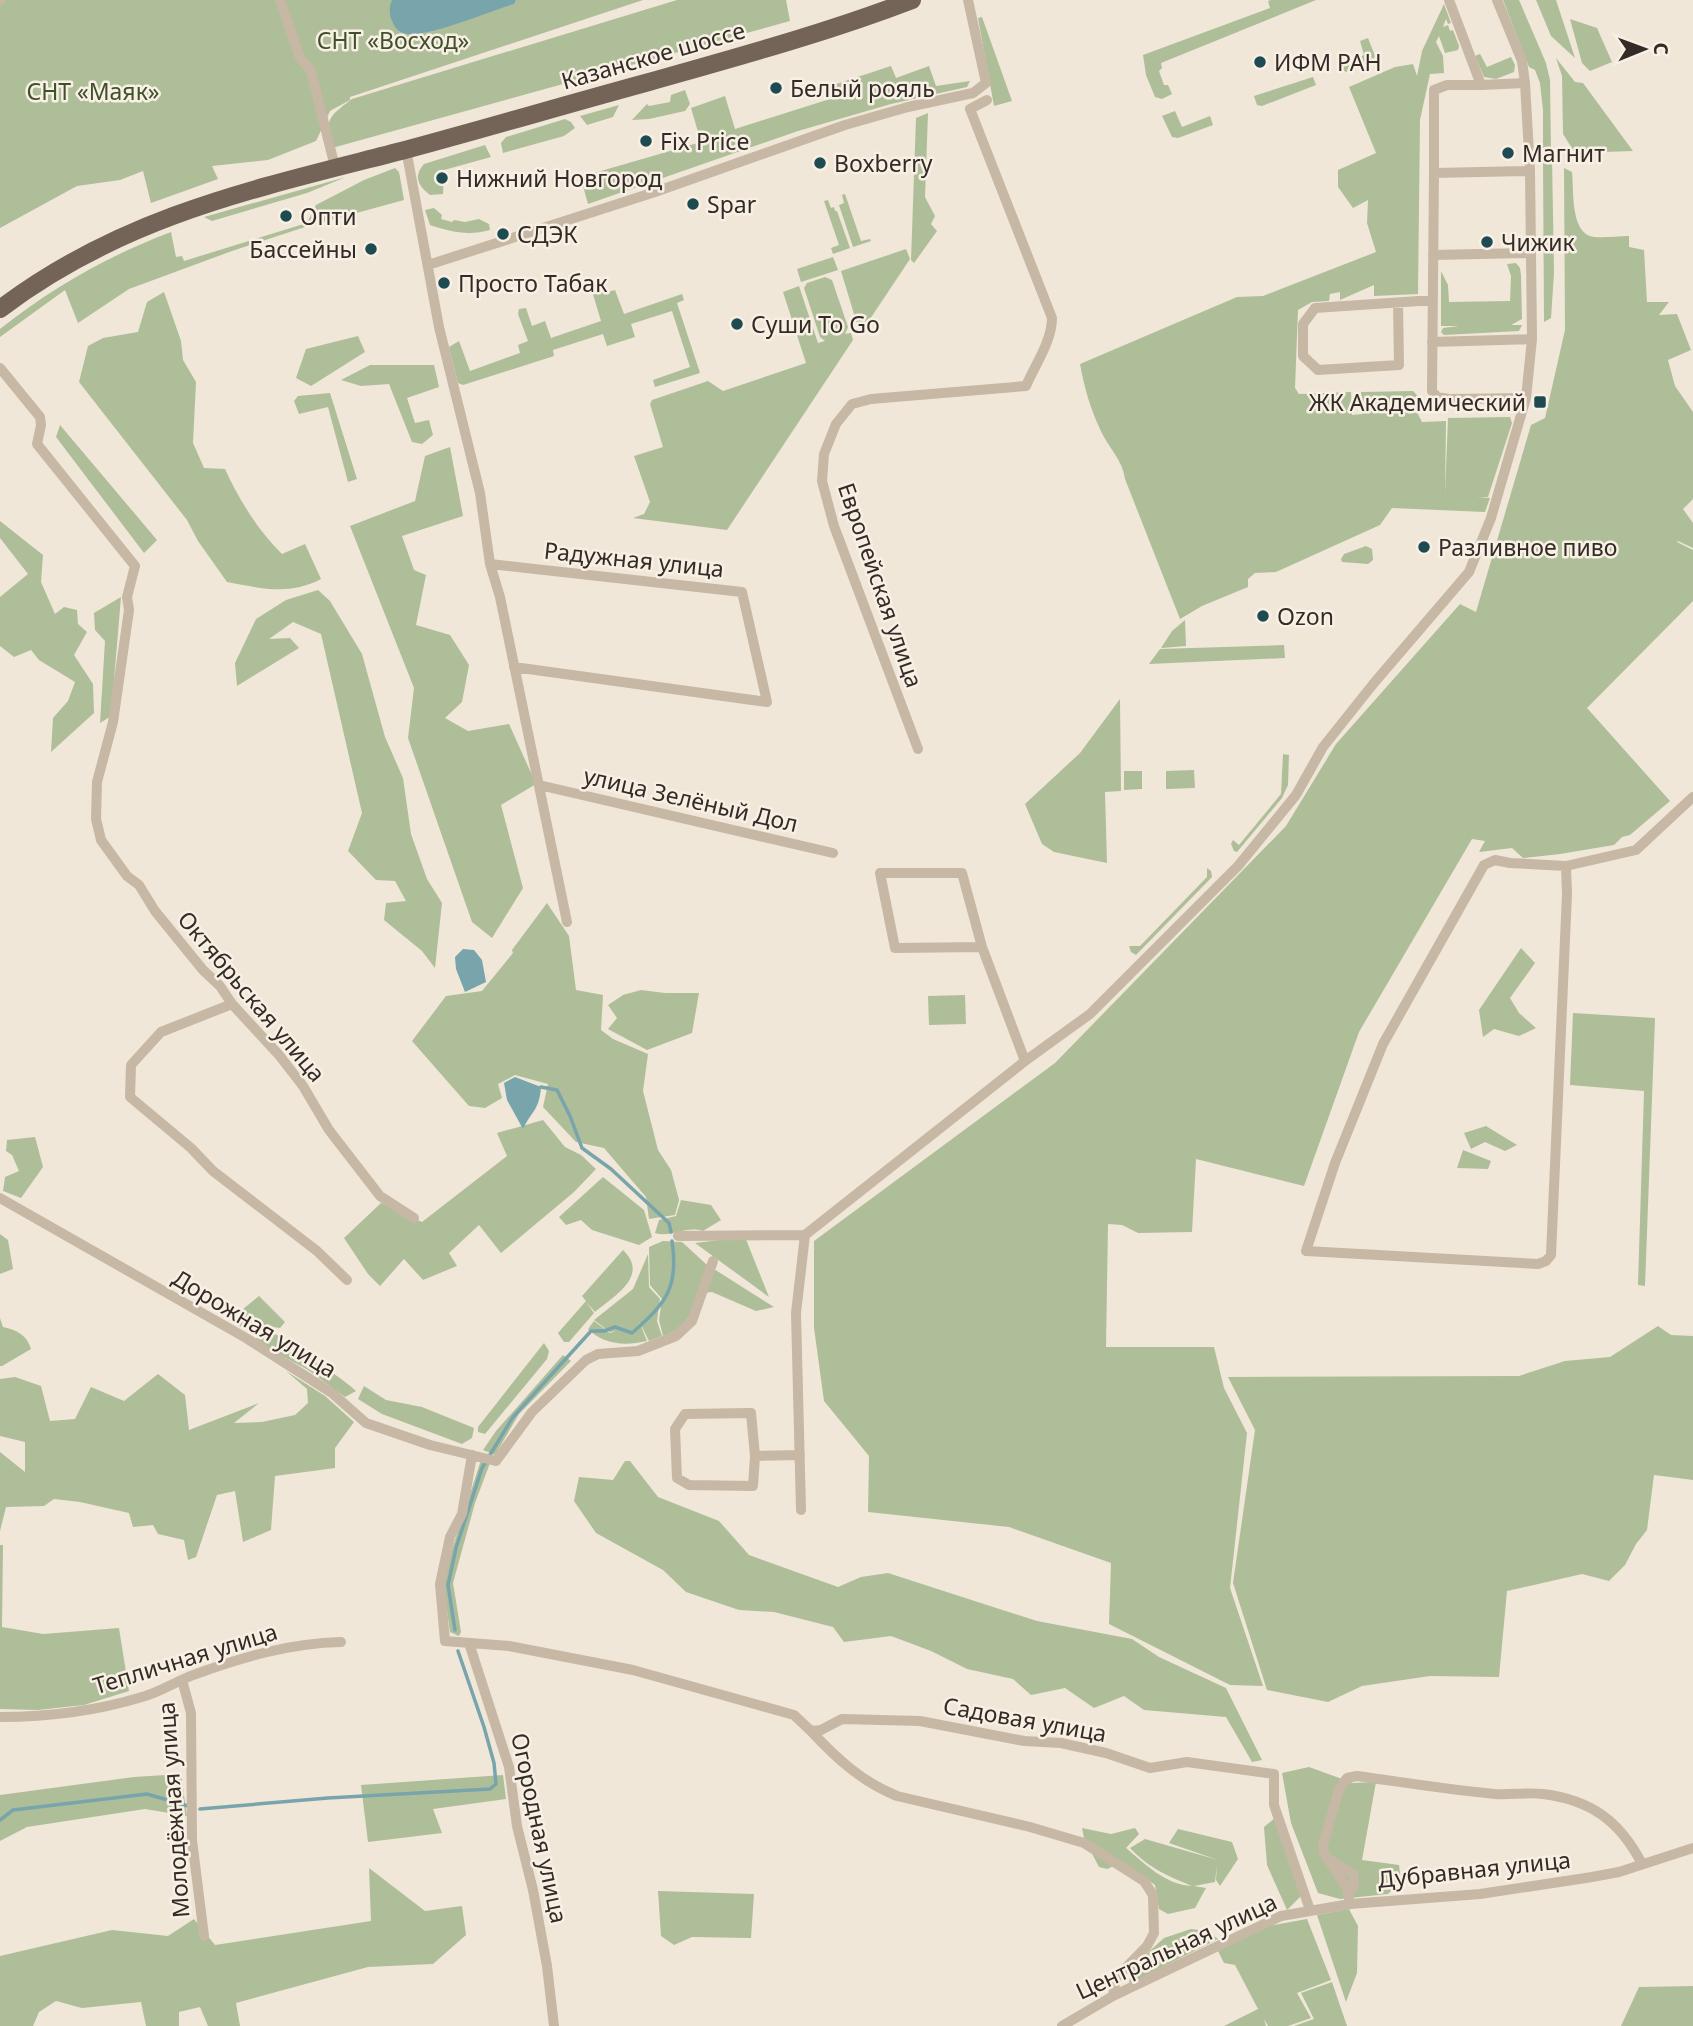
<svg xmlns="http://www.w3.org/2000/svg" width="1693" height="2026" font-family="'Noto Sans',sans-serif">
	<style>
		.green { fill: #aebe99 }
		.water { fill: #78a5ab }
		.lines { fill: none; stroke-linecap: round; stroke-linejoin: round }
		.stream { stroke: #78a5ab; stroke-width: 3.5 }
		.street { stroke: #c7b7a5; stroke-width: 10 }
		.primary { stroke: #746457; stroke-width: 18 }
		.poi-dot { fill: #1e4a52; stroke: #f8f0e4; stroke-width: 2.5 }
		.labels { text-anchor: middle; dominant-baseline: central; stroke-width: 5; stroke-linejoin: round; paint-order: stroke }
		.park-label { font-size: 23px; fill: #3f502b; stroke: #f8f0e4 }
		.street-label { font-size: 23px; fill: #332b26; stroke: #f8f0e4 }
		.poi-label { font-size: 23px; fill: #332b26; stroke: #f8f0e4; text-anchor: start }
	</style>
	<rect width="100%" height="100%" fill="#f0e7d8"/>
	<path class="green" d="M0 0H643L350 97V100L330 111 316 141 268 160 212 166 218 179 151 203 143 171 120 180 77 186 0 228Z
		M677 0H786L790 21 332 148C325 119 328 117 352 99Z
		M1271 0H1316L1161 63 1162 68 1159 71 1164 85H1168L1172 94 1162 99 1155 97 1146 75 1143 55 1270 8 1268 1Z
		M1503 0H1519L1546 63 1550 80 1551 153H1543V110L1540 83 1535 70 1529 67Z
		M1536 0H1556L1575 58 1551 36Z
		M1444 4 1451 23 1448 24 1446 19 1443 27 1448 25 1450 31 1453 30 1459 46 1458 50 1445 53 1439 36 1436 42 1443 56 1444 73 1430 74 1420 120 1418 294 1374 296V285L1340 300V292L1330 294 1329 301 1312 302 1298 310 1295 388 1299 394 1351 392 1352 415 1362 414 1361 392 1413 391 1418 396V414L1422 422 1446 421 1445 494 1448 418 1510 417 1512 423 1488 497H1477L1490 498 1485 512 1392 508 1380 525 1276 572 1255 573 1248 579V587L1202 606 1180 619 1125 479C1123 460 1107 446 1100 429 1090 408 1084 386 1080 364L1237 297 1263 296 1376 252 1367 223 1368 200 1353 208 1338 187V170L1376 153 1349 87 1395 67 1413 64 1417 76 1422 51Z
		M982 17 1012 101 994 106 978 18Z
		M1570 19 1597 28 1612 62 1590 71 1582 63Z
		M1368 38 1375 56 1373 61 1346 72 1339 66 1364 55 1360 41Z
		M1480 54 1487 67 1511 57 1515 65 1514 72 1496 79 1484 77 1475 56Z
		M1556 58 1575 82 1583 83 1633 151 1575 153 1563 134 1562 76Z
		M891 66 896 78 929 66 936 86 970 81 967 87 891 104 798 131 588 204 580 175 594 173 701 142 691 108 725 96 735 129 833 98 830 86Z
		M1313 77 1316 85 1262 106 1257 105 1254 96Z
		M685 90 690 104 685 111 649 119 632 120 647 104 649 106 670 102 671 95Z
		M619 105 613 117 587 125 580 116Z
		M1175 111 1182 127 1210 116 1213 125 1178 138 1172 137 1162 116Z
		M928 113 925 197 935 216 931 224 937 231 914 263 911 260 916 118Z
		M565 119 571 122 575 128 564 136 503 153 501 143 506 137Z
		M485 145 491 157 444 170 443 194 430 195C418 186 413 176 424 164Z
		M1543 157H1552L1554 273 1551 318 1544 322Z
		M395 168 399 172 404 200 305 227 232 251 129 289 78 323 65 290 0 337V329C53 287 108 256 171 232L176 257 182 256 184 261 307 223 316 205 364 180Z
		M1564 168 1572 172C1574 191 1570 234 1594 237 1605 238 1618 236 1629 236V247L1644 250 1647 302H1669L1659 315 1677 314 1691 350 1668 360 1675 386 1693 412V499L1683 509 1693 523V548L1678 541 1677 542 1693 550V601L1587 708 1670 801 1630 835 1622 837 1614 845 1560 854 1523 858 1512 848 1479 852 1485 841 1472 839 1359 1032 1304 1186 1196 1159 1192 1232 1138 1233 1122 1225 1108 1224 1106 1347H1214L1224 1388 1247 1433 1230 1588 1263 1686 1230 1685 1109 1624 1111 1563 1009 1527 868 1512 869 1456 824 1401 814 1328V1241L1055 1063 1286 826 1336 744 1460 604 1476 612 1531 425 1545 418 1565 330Z
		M346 177 307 193 212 221 204 217Z
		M845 194 861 241 870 239 871 241 853 247 839 205 844 203 842 195Z
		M828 200 831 208 834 207 835 211H837L850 248 833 254 831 248 839 245 824 201Z
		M434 208 442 215 441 219 452 222 454 220 465 222 479 219 489 224 490 230C468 236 452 232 430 225L425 210Z
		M906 249 910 259 860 334 841 271Z
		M833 257 838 270 801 282 797 269Z
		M1516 263 1520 268 1521 275 1522 319 1511 325H1522L1519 331 1444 335 1441 332 1443 328 1459 326H1441V271L1448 285 1449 302 1510 301 1511 276 1507 264Z
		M825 277 832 280 848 327 845 334 851 333 853 340 727 530 633 518 644 514 650 502 634 456 663 447 650 404 652 400 708 381 723 391 806 363 783 292 799 286 818 343 825 341 820 337 804 288 807 283Z
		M606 287 608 292 615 290 624 314 682 294 684 300 677 303 700 373 655 387 653 380 690 367 672 311 631 324 635 337 607 346 603 334 553 350 554 356 463 385 458 383 449 347 459 341 470 371 520 353 518 345 528 341 518 314 519 309 526 308 532 326 545 321 551 338 601 321 592 291Z
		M164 292 181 341 183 360 196 382 193 443 204 468 225 469C239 500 258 530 282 554L305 544 321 579C289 596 260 588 227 582L198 541 187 520 79 382 88 346 103 338 138 332 147 302Z
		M358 336 365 352 311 386 296 378 306 349Z
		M370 365H434L439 387 407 398 415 423 429 420 433 435 422 444 412 442 389 384 361 386 341 380Z
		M330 393 357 479 348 482 328 407 299 414 294 401 298 396Z
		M60 425 157 540 144 553 56 437Z
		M450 447 463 516 402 536 414 570 426 575 416 625 450 635 469 665 462 702 445 718 468 731 509 724 536 784 501 805 523 888 492 938 472 922 408 738 414 688 350 526 415 501 425 456Z
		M0 521 43 555 41 582 55 614 64 607 77 610 78 624 87 632 74 655 93 684 94 713 51 752 53 718 68 701 75 682 39 660 31 650 14 657 0 646V597L28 574 0 538Z
		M1366 546 1372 549 1373 560 1368 564 1342 562 1341 559 1344 554Z
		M318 590 330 601 362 654 385 737 403 778 411 834 427 879 442 903 435 968 422 951 384 920 386 903 406 901 395 881 376 880 348 851 362 813 321 634 293 622 269 639 290 638 299 648 237 686 235 663 256 619 286 600Z
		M121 597 111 716 100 723 105 641 95 630 94 613Z
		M1185 620 1186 646 1161 648 1172 631Z
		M1284 645 1285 658 1149 664 1160 649Z
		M1120 699 1121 791 1105 792 1107 863 1054 852 1042 844 1025 804 1080 753Z
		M1283 754 1289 755 1288 785 1282 798 1237 852 1234 851 1231 844 1233 840 1239 845 1281 794Z
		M1194 770 1195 788 1166 789V771Z
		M1124 771H1142V789L1124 790Z
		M1207 868 1211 871 1212 877 1136 955 1131 952 1129 946H1140L1207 877Z
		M547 903 569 936 576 990 603 995 601 1030 613 1039 648 1054 643 1091 658 1150 671 1170 679 1200 675 1215 649 1219 646 1197 604 1148 576 1142 543 1107 548 1084 515 1075 498 1084 502 1098 485 1108 469 1106 412 1041 446 996 482 991 513 953 512 950Z
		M1521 948 1535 963 1510 998 1519 1013 1536 1028 1519 1036 1494 1029 1483 1037 1479 1010Z
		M641 990 665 993H699L692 1033 647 1050 608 1029 617 1018 608 1005 623 995Z
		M965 995 966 1024 929 1025 928 996Z
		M1573 1013 1655 1018 1645 1286 1638 1285 1644 1091 1570 1085Z
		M543 1120 565 1147 581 1155 596 1169 574 1192 501 1253 479 1225 449 1253 457 1266 423 1280 404 1259 380 1286 368 1274 344 1238 381 1203 422 1222 507 1156 497 1133Z
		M1486 1126 1517 1145 1505 1151 1485 1142 1471 1149 1464 1133Z
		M35 1137 43 1167 21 1198 3 1191 5 1177 19 1171 12 1155 6 1151 7 1140Z
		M1463 1150 1491 1161 1488 1169 1457 1168Z
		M603 1177 644 1210 652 1237 639 1245 592 1230 581 1220 566 1225 559 1217Z
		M681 1200 711 1205 721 1220 703 1231C686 1225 672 1238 655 1233L659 1220 676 1216Z
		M0 1234 8 1240 13 1269 0 1274Z
		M745 1237 769 1297 695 1243Z
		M663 1241 682 1242 706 1264 774 1307 756 1311 712 1292 698 1294C691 1314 686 1329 663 1336L659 1320 662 1299 650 1285 649 1247Z
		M623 1250C650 1276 614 1296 595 1312L586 1302 594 1313 569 1342H564L558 1333 586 1301 582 1296Z
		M648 1254 649 1287 660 1299 657 1321 662 1336 649 1341 639 1321 647 1341C625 1346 604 1345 588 1329L594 1321 610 1333 616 1331 610 1332 594 1320 633 1289Z
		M259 1296 285 1322 280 1328 264 1326 245 1330 236 1323 243 1309Z
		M0 1318 3 1327C17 1330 27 1335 31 1349L2 1366H0Z
		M1658 1326 1671 1335 1693 1336V1480L1654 1475 1647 1530 1636 1544 1625 1565 1609 1581 1582 1574 1507 1591 1499 1677 1430 1676 1362 1686 1328 1702 1267 1690 1233 1583 1255 1430 1228 1377 1519 1376 1565 1361 1610 1357Z
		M268 1331C284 1337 296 1348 310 1358 326 1369 342 1378 356 1391L345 1397 308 1370 254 1340Z
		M544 1343 549 1351 547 1359 485 1434 478 1432V1427Z
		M563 1355 571 1361 519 1414 495 1455 483 1450 496 1431Z
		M286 1371 325 1396 354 1422 335 1448V1468L275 1476 271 1530 243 1542 235 1491 217 1495 196 1557 188 1560 184 1540 158 1534 153 1525 133 1527 129 1513 80 1502 54 1499 44 1506 6 1507 0 1531V1452L25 1472V1442L0 1436V1379L15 1377 41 1386 50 1421 75 1419 91 1387 124 1401 158 1374 185 1395 189 1430 259 1403 234 1423 262 1422 295 1415 308 1403 307 1389Z
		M364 1386 386 1400 422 1407 474 1428 472 1438 462 1444 382 1414 358 1399Z
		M481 1460 490 1463 475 1503 453 1583 461 1632 459 1636 450 1632 444 1588 449 1559Z
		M625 1461H630L658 1497 719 1521 749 1555 838 1587 861 1577 888 1573 1037 1621 1132 1639 1159 1657 1226 1688 1262 1760 1252 1762 1226 1717 1144 1710 1124 1696 1094 1708 1065 1688 1031 1695 1013 1679 967 1669 931 1651 891 1636 844 1642 833 1627 774 1612 739 1610 686 1592 663 1570 596 1533 574 1501 579 1477 613 1480Z
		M0 1545H3L2 1627 43 1634 119 1628 129 1691 84 1705 38 1710 0 1709Z
		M1309 1767 1353 1783 1376 1782 1362 1860 1399 1865 1401 1881 1388 1894 1340 1899 1318 1893 1291 1823 1282 1773Z
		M181 1774 187 1816 145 1809 27 1827 0 1841V1795L134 1777Z
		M503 1775 506 1799 433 1809 442 1833 368 1842 361 1785Z
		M1275 1818 1301 1896 1287 1910 1267 1865 1264 1827Z
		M1082 1828 1111 1834 1135 1828 1139 1834 1126 1848C1145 1864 1166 1885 1192 1886 1166 1875 1150 1869 1130 1848L1145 1839 1218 1860 1169 1843 1178 1829 1232 1842 1238 1859 1220 1886 1216 1880 1217 1865 1215 1882 1194 1886 1206 1888 1195 1908 1168 1914 1159 1909 1155 1885 1123 1862 1107 1869 1099 1867 1084 1838Z
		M369 1868 425 1911 462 1906 466 1935 433 1964 368 1967 236 2003 240 2026H208L200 2007 179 2012V2026H146L141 2002 82 2008 56 2001 39 2012 33 2026H0V1956L112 1930 168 1936 194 1919 215 1945 371 1921Z
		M658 1891 754 1894 751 1938 692 1937 674 1945 661 1936Z
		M1349 1909 1358 1926 1357 1973 1346 2002 1317 1915Z
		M1307 1919 1331 1980 1297 1993 1311 2018 1288 2026H1268L1264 2019 1266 2026H1224L1258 2009 1235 1965 1224 1963 1218 1951 1269 1926Z
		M1191 1929 1207 1931 1218 1939 1129 1984 1131 1968 1164 1938Z
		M1332 1982 1347 2026H1294L1314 2019 1301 1993Z
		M1693 1986V2026H1621L1639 1987Z"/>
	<path class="water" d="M392 0H516L514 4C489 11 424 40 403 33 397 31 394 26 392 21 389 14 389 7 392 0Z
		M463 949 474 950 482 960 486 982 465 992 456 969 455 957Z
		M515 1077 541 1087C539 1111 532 1110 523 1129L507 1100 504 1083Z"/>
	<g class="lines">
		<path class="stream" d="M541 1087 557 1090 570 1116 582 1148 611 1169 669 1223 671 1232
			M455 1630 448 1585 456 1548 482 1468 513 1417 591 1331H604L615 1327 632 1333C666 1303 679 1288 672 1241
			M200 1809 328 1798 490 1789 496 1784 494 1763 484 1727 458 1651
			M0 1820 13 1810 147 1794 188 1806"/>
		<path class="street" d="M0 0H1
			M280 0 300 58 311 71 335 167
			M1449 0 1481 85 1525 83
			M406 149 439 327 480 493 490 564 500 597 567 922
			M1434 173V90L1447 85H1481
			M1433 255 1531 253
			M428 265 655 192 845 125 908 107 973 93 986 83 968 0
			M1398 303 1399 365 1318 370 1303 356V324L1315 308 1419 301H1433
			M1432 342 1532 339
			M0 368 40 417 41 425 37 444 135 566 127 597 129 610 113 722 97 782 96 819 101 840 127 876 139 885 155 911 203 970 220 986 232 1004 279 1055 303 1086 329 1130 380 1196 414 1218
			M1526 398 1449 399 1437 397 1432 391 1434 173 1530 171
			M490 564 742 592 767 702 514 667
			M918 749 834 526 822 481 824 454 836 424 852 404 871 399 1026 386C1035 365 1052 341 1052 318L970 109 987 100
			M539 785 833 853
			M1566 866 1510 863 1495 860 1484 865 1383 1044 1335 1163 1306 1251 1538 1264 1546 1261 1551 1255 1567 894 1566 866 1636 850 1693 797
			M982 947 895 948 880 873H962L982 947 1025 1061 1090 1014 1238 866 1296 795 1323 747 1374 683 1469 572 1491 518 1526 398 1532 339 1530 171 1525 83 1522 61 1497 0
			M232 1004 161 1032 131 1065 130 1097 191 1148 213 1171 317 1251 347 1280
			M0 1198 246 1338 332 1393 366 1423 430 1445 496 1461 532 1412 586 1360 598 1354 638 1351 676 1336 692 1321 713 1261
			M678 1236 805 1235 1025 1061
			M472 1455 462 1514 450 1537 440 1584 445 1641 509 1646 633 1670 794 1715 811 1731 821 1730 842 1719 920 1721 1024 1741 1061 1743 1106 1753 1150 1768 1187 1762 1274 1774V1805L1310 1910
			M755 1456 751 1413 685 1414 675 1429 677 1478 689 1485 753 1486 755 1456 800 1455
			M801 1510 796 1313 805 1235
			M469 1643 509 1767 517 1826 533 1890 547 1966 554 2026
			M182 1680 191 1713 192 1840 204 1936
			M0 1717C48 1717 96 1711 142 1697 161 1692 178 1680 196 1674 243 1657 291 1643 341 1642
			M811 1731C836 1758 862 1782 897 1796L1030 1827 1084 1843 1144 1881 1153 1895 1154 1933 1147 1946 1116 1978 1113 1996
			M1332 1861 1353 1874 1354 1885 1348 1894
			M1350 1904 1347 1888 1324 1853 1323 1845 1339 1789 1347 1778 1357 1776C1402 1782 1449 1790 1495 1794 1511 1795 1527 1792 1543 1794 1591 1800 1620 1821 1642 1864
			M1062 2026 1113 1996 1281 1916 1350 1904 1480 1894 1592 1877 1619 1872 1693 1848"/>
		<path class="primary" d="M0 309C124 215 258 188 405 150 487 128 568 104 649 82 737 57 826 33 912 0"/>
	</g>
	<g class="poi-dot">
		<circle cx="1260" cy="62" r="7"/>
		<circle cx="776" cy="88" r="7"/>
		<circle cx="646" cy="141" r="7"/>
		<circle cx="1508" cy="153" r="7"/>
		<circle cx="820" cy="163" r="7"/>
		<circle cx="442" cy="178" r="7"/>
		<circle cx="693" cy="204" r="7"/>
		<circle cx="286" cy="216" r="7"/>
		<circle cx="503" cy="234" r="7"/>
		<circle cx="1487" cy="242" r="7"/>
		<circle cx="371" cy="249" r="7"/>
		<circle cx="444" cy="283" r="7"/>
		<circle cx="737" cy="324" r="7"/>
		<rect x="1533" y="395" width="14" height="14" rx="3.5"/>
		<circle cx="1424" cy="547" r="7"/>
		<circle cx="1263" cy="616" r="7"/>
	</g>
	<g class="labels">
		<g class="park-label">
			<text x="393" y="40">СНТ «Восход»</text>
			<text x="93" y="91">СНТ «Маяк»</text>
		</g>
		<g class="street-label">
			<text transform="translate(653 55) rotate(-16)">Казанское шоссе</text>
			<text transform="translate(634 559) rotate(6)">Радужная улица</text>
			<text transform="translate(881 585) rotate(71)">Европейская улица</text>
			<text transform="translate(691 799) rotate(13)">улица Зелёный Дол</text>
			<text transform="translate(252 996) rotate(50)">Октябрьская улица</text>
			<text transform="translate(255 1323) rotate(31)">Дорожная улица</text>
			<text transform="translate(185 1658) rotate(-17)">Тепличная улица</text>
			<text transform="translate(1025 1719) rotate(10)">Садовая улица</text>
			<text transform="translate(173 1810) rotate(-94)">Молодёжная улица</text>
			<text transform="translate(540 1828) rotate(78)">Огородная улица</text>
			<text transform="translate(1474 1869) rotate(-6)">Дубравная улица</text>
			<text transform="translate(1176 1946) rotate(-25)">Центральная улица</text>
		</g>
		<g class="poi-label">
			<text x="1274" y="62">ИФМ РАН</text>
			<text x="790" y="88">Белый рояль</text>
			<text x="660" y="141">Fix Price</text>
			<text x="1522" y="153">Магнит</text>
			<text x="834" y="163">Boxberry</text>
			<text x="456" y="178">Нижний Новгород</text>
			<text x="707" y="204">Spar</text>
			<text x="300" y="216">Опти</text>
			<text x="517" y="234">СДЭК</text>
			<text x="1501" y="242">Чижик</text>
			<text x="357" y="249" text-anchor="end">Бассейны</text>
			<text x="458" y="283">Просто Табак</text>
			<text x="751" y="324">Суши To Go</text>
			<text x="1526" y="402" text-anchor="end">ЖК Академический</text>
			<text x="1438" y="547">Разливное пиво</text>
			<text x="1277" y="616">Ozon</text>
		</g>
	</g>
	<g transform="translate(1644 49) rotate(89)" stroke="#f8f0e4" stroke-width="5" paint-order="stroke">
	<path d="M0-5L12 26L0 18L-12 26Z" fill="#332b26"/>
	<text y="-10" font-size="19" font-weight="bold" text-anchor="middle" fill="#332b26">С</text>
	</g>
</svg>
